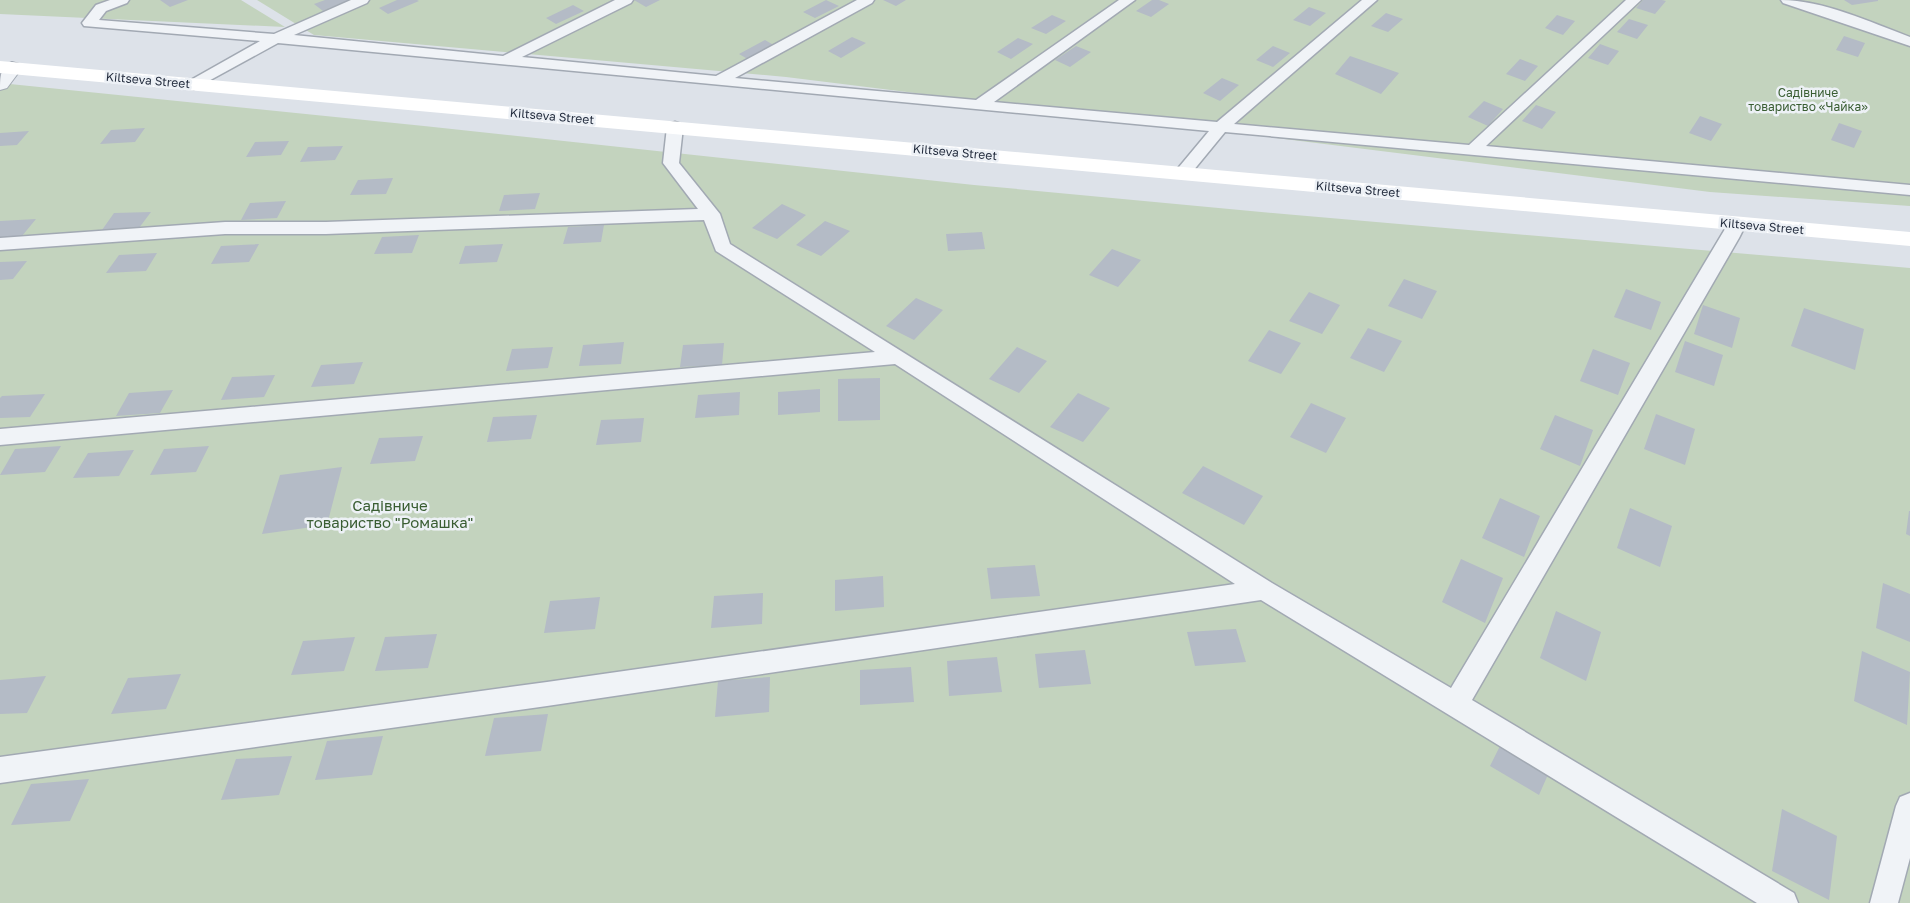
<svg xmlns="http://www.w3.org/2000/svg" width="1910" height="903" font-family="'Golos Text',sans-serif">
	<style>
		.green { fill: #c3d3be }
		.building { fill: #b4bbc6 }
		.lines { fill: none; stroke-linecap: round; stroke-linejoin: round }
		.service-casing { stroke: #a2a9b3; stroke-width: 3 }
		.minor-casing { stroke: #a2a9b3; stroke-width: 2 }
		.service { fill: #f0f3f7; fill-rule: evenodd }
		.minor { fill: #f0f3f7; fill-rule: evenodd }
		.secondary { fill: #fff; fill-rule: evenodd }
		.labels { text-anchor: middle; dominant-baseline: central; stroke-width: 5; stroke-linejoin: round; paint-order: stroke }
		.far-street-label { font-size: 12px; fill: #262f40; stroke: #edf1f6 }
		.far-park-label { font-size: 12px; fill: #395d32; stroke: #edf1f6 }
		.park-label { font-size: 15px; fill: #395d32; stroke: #edf1f6 }
	</style>
	<rect width="100%" height="100%" fill="#dde2e9"/>
	<path class="green" d="M0 0H241L285 27 0 14Z
		M257 0H1910V206L1710 192 786 77 314 35Z
		M0 83 424 126 974 185 1284 214 1910 268V903H0Z"/>
	<path class="building" d="M160 0H188L170 7Z
		M325 0H349L323 11 314 4Z
		M397 0H417L419 1 388 14 379 8Z
		M634 0H660L646 7Z
		M826 0 839 6 815 18 803 12Z
		M883 0H906L896 6Z
		M1152 0H1159L1169 4 1151 17 1136 11Z
		M1643 0H1662L1666 1 1655 14 1636 8Z
		M1844 0H1878V1L1852 5Z
		M573 5 584 11 556 24 546 18Z
		M1309 7 1326 13 1310 26 1293 20Z
		M1386 13 1403 19 1388 32 1371 26Z
		M1052 15 1066 21 1046 34 1031 28Z
		M1557 15 1575 21 1563 35 1545 28Z
		M1629 19 1648 25 1637 39 1617 32Z
		M1844 36 1865 43 1858 57 1836 50Z
		M852 37 866 43 841 58 828 51Z
		M1018 38 1033 44 1011 59 997 52Z
		M765 40 777 47 751 61 739 54Z
		M1600 44 1619 51 1608 65 1588 58Z
		M1076 46 1091 52 1070 67 1055 60Z
		M1273 46 1290 53 1273 67 1256 60Z
		M1350 56 1399 73 1381 94 1335 74Z
		M1520 59 1538 66 1525 81 1506 74Z
		M1222 78 1239 85 1220 101 1203 93Z
		M1484 101 1503 109 1488 126 1468 117Z
		M1536 105 1556 112 1542 129 1522 121Z
		M1700 116 1722 124 1711 141 1689 133Z
		M1839 123 1862 131 1854 148 1831 140Z
		M145 128 135 142 100 144 111 130Z
		M29 131 17 145 0 146V133Z
		M289 141 281 155 246 157 255 142Z
		M343 146 335 160 300 162 308 147Z
		M393 178 386 194 350 195 358 180Z
		M540 193 535 209 499 211 504 195Z
		M286 201 277 218 241 220 250 203Z
		M782 204 806 215 777 239 752 228Z
		M151 212 139 228 102 230 114 213Z
		M36 219 22 236 0 237V221Z
		M825 221 850 231 821 256 796 245Z
		M604 225 601 242 563 244 568 227Z
		M982 232 985 249 948 251 946 234Z
		M419 235 412 253 374 254 382 237Z
		M259 244 249 262 211 264 221 246Z
		M503 244 497 262 459 264 465 246Z
		M1112 249 1141 260 1118 287 1089 275Z
		M157 253 146 271 106 273 119 255Z
		M27 261 13 279 0 280V262Z
		M1404 279 1437 291 1422 319 1388 306Z
		M1626 289 1661 302 1651 330 1614 317Z
		M1309 292 1340 305 1322 334 1289 321Z
		M916 298 943 310 914 340 886 326Z
		M1703 305 1740 318 1732 348 1694 334Z
		M1804 308 1864 329 1855 370 1791 346Z
		M1368 328 1402 341 1384 372 1350 358Z
		M1269 330 1301 343 1281 374 1248 361Z
		M1685 341 1723 355 1714 386 1675 372Z
		M624 342 621 364 579 366 583 345Z
		M724 343 722 365 680 367 683 345Z
		M553 347 548 368 506 371 512 349Z
		M1017 347 1047 361 1019 393 989 379Z
		M1593 349 1630 363 1618 395 1580 381Z
		M363 362 354 384 311 387 321 365Z
		M275 375 264 397 221 400 232 377Z
		M880 378V420L838 421V379Z
		M820 389V412L778 415V392Z
		M173 390 160 413 116 416 129 393Z
		M740 392 739 415 695 418 698 395Z
		M1078 393 1110 408 1083 442 1050 427Z
		M45 394 30 417 0 418V398L2 396Z
		M1311 403 1346 418 1326 453 1290 437Z
		M1656 414 1695 429 1685 465 1644 449Z
		M537 415 531 439 487 442 493 417Z
		M1555 415 1593 430 1580 466 1540 449Z
		M644 418 641 442 596 445 601 420Z
		M423 436 415 461 370 464 379 438Z
		M61 446 45 472 0 475 15 449Z
		M209 446 196 472 150 475 164 449Z
		M134 450 119 476 73 478 88 453Z
		M1203 466 1263 496 1244 525 1182 493Z
		M342 467 327 525 262 534 280 475Z
		M1500 498 1540 516 1524 557 1482 538Z
		M1630 508 1672 526 1660 567 1617 548Z
		M1909 511H1910V536L1906 534Z
		M1461 559 1503 578 1485 623 1442 602Z
		M1035 565 1040 596 991 599 987 568Z
		M883 576 884 607 835 611V580Z
		M1883 583 1910 594V642L1876 628Z
		M763 593 762 624 711 628 714 596Z
		M600 597 595 629 544 633 550 601Z
		M1556 611 1601 632 1586 681 1540 658Z
		M1236 629 1246 662 1195 666 1187 632Z
		M437 634 428 668 375 671 385 637Z
		M355 637 344 671 291 675 303 641Z
		M1085 650 1091 684 1039 688 1035 654Z
		M1862 651 1910 672 1907 725 1854 701Z
		M997 657 1002 692 949 696 947 661Z
		M911 667 914 702 860 705V670Z
		M181 674 166 709 111 714 128 678Z
		M46 676 27 713 0 714V680Z
		M770 677 769 712 715 717 718 681Z
		M548 714 541 751 485 756 494 718Z
		M383 736 372 775 315 780 327 741Z
		M1502 742 1550 770 1539 795 1490 766Z
		M292 756 279 795 221 800 236 759Z
		M89 779 70 821 11 825 31 784Z
		M1782 809 1837 836 1829 900 1772 871Z"/>
	<g class="lines">
		<defs>
			<path id="service" d="M110 0H129L127 3 106 11 99 20 274 34 351 0H369L367 3 294 35 503 56 615 0H633L631 3 522 57 716 76 857 0H874L872 3 735 78 976 100 1119 0H1135L994 102 1217 122 1362 0H1377L1234 124 1469 145 1626 0H1641L1486 146 1910 185V195L1225 132 1188 177H1176L1174 173 1209 131 278 43 194 89 189 87 186 84 189 81 260 41 84 26 82 23 96 5Z
				M1781 0C1823 0 1870 22 1910 37V46L1783 3Z
				M675 122 681 124 683 127 679 163 720 214 730 244 1272 583 1451 688 1728 224 1731 220 1737 219 1743 220 1746 224 1739 238 1472 700 1794 893 1798 903H1757L1261 600 547 706 0 783V757L547 682 1235 584 895 364 0 445V429L875 352 716 251 704 220 326 234H225L0 250V238L225 222H326L698 209 663 163 667 127 669 124Z
				M1910 793V858L1898 903H1870L1896 806 1900 797Z"/>
			<path id="minor" d="M12 62 19 64 22 68 7 88 0 90C0 77 0 66 12 62Z"/>
		</defs>
		<use href="#service" class="service-casing"/>
		<use href="#minor" class="minor-casing"/>
		<use href="#service" class="service"/>
		<use href="#minor" class="minor"/>
		<path class="secondary" d="M0 61 1910 232V246L0 73Z"/>
	</g>
	<g class="labels">
		<g class="far-street-label">
			<text transform="translate(148 80) rotate(5)">Kiltseva Street</text>
			<text transform="translate(552 116) rotate(5)">Kiltseva Street</text>
			<text transform="translate(955 152) rotate(5)">Kiltseva Street</text>
			<text transform="translate(1358 189) rotate(5)">Kiltseva Street</text>
			<text transform="translate(1762 226) rotate(5)">Kiltseva Street</text>
		</g>
		<g class="far-park-label">
			<text x="1808" y="92">Садівниче<tspan x="1808" dy="14">товариство «Чайка»</tspan></text>
		</g>
		<g class="park-label">
			<text x="390" y="505">Садівниче<tspan x="390" dy="17">товариство "Ромашка"</tspan></text>
		</g>
	</g>
</svg>
